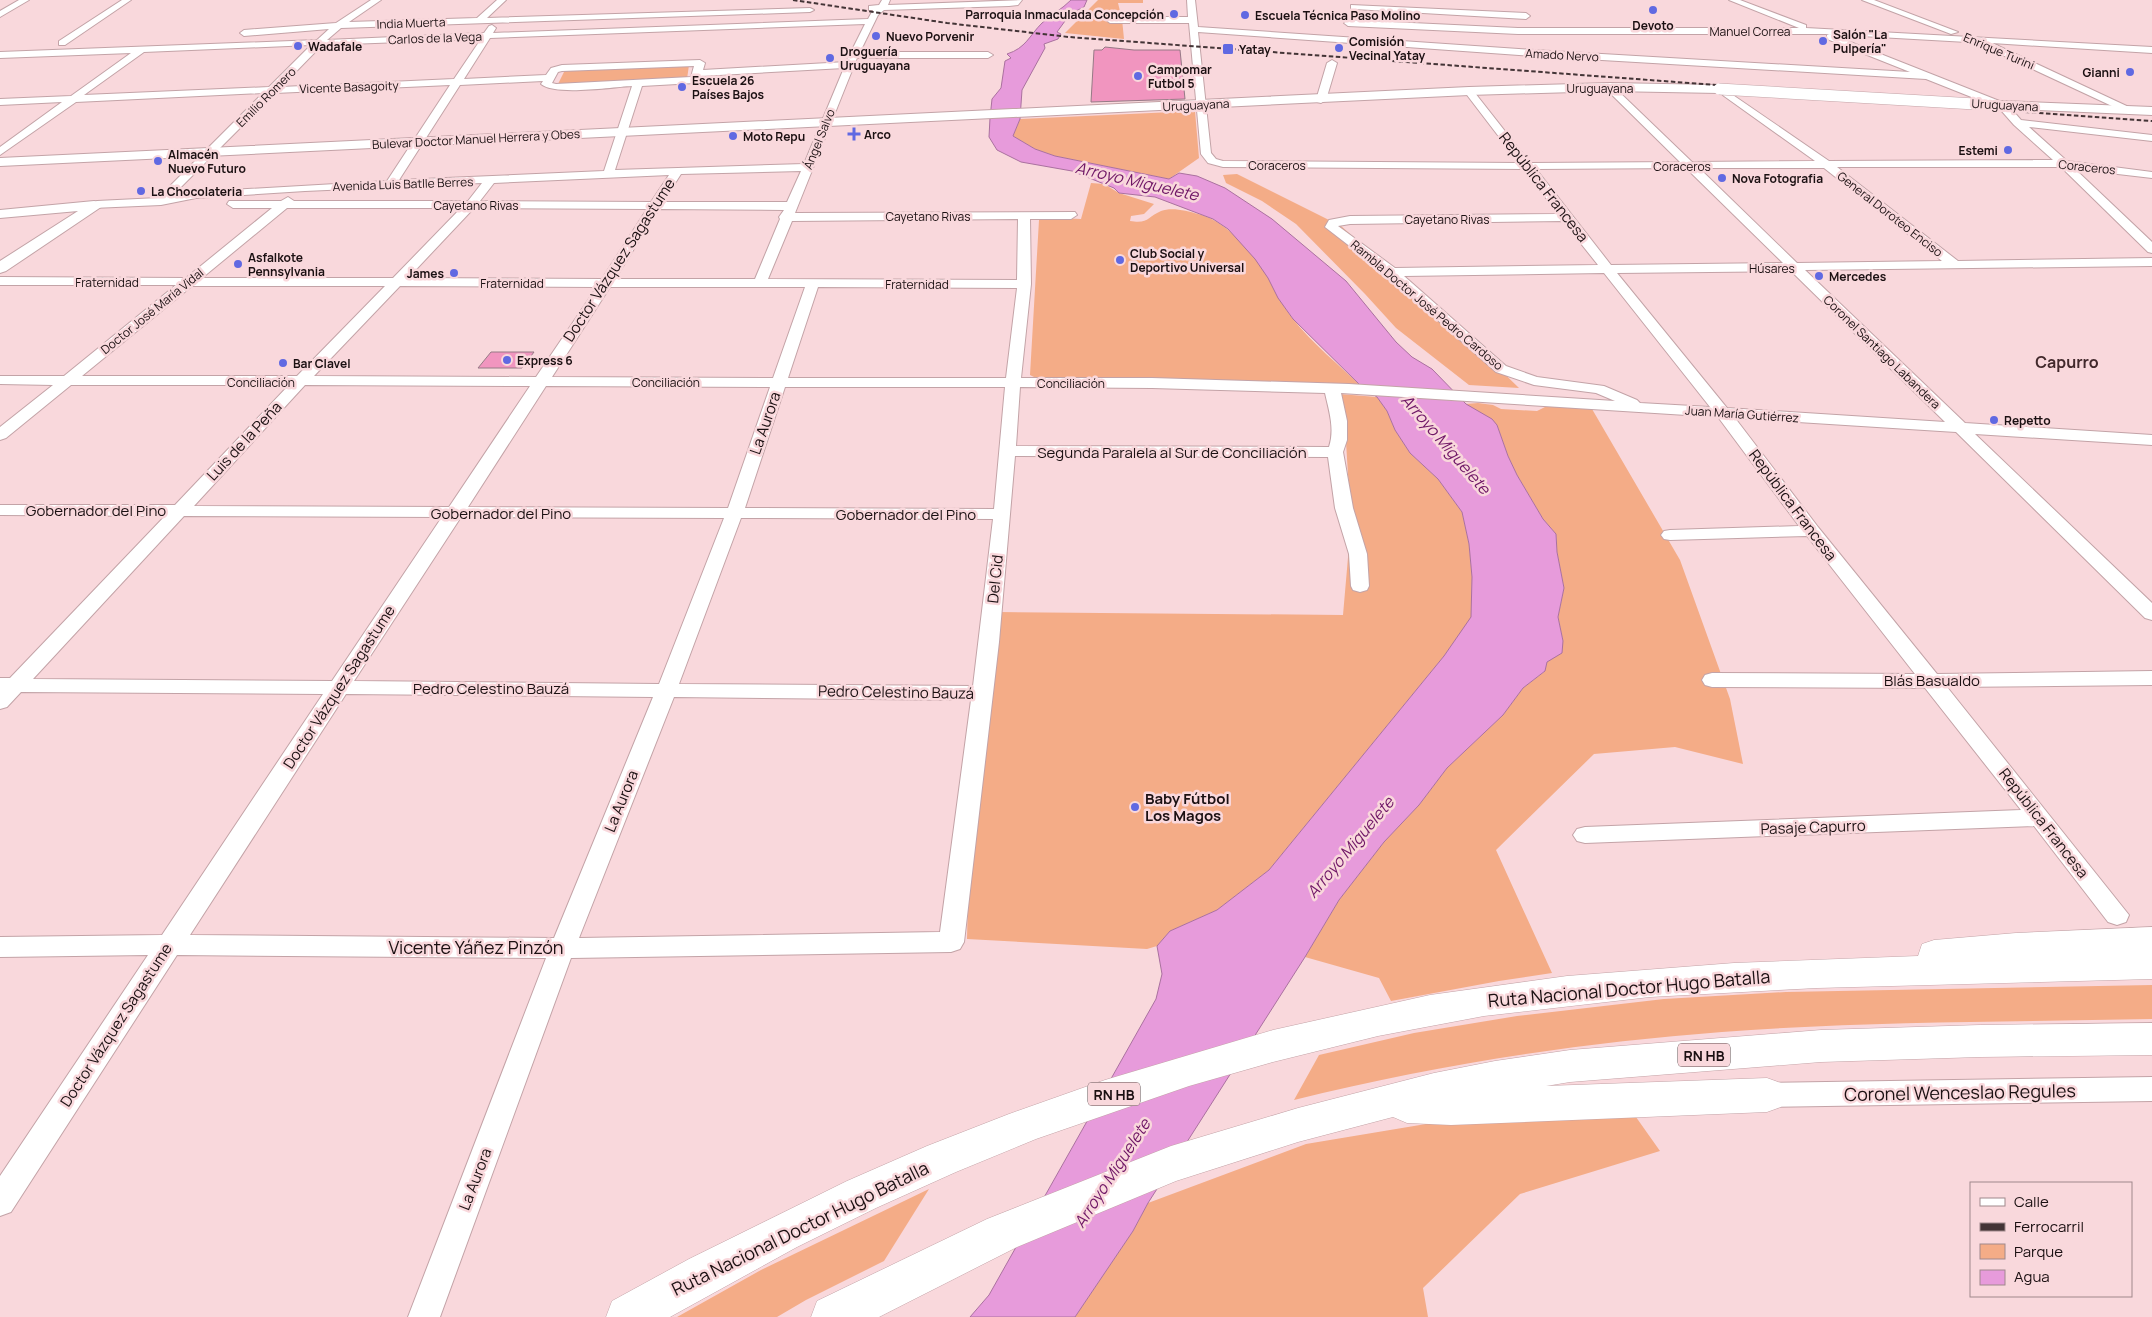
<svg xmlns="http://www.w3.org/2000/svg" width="2152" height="1317" font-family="Manrope,sans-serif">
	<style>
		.green { fill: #f4ac87 }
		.water { fill: #e79bdb; stroke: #aa719f }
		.building { fill: #f195bf; stroke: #967a86 }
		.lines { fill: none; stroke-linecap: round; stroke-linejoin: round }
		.minor-casing { stroke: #c3a3a7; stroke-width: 2 }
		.tertiary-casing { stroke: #c3a3a7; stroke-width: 2 }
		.trunk-casing { stroke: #c3a3a7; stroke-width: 1 }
		.minor { fill: #fff; fill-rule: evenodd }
		.tertiary { fill: #fff; fill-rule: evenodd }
		.trunk { fill: #fff; fill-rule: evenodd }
		.rail { stroke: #433436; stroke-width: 2; stroke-dasharray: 4.5 2.5; stroke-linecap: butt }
		.tertiary-bridge-casing { stroke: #c3a3a7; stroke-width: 12; stroke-linecap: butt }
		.tertiary-bridge { stroke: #fff; stroke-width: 11 }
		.poi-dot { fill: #6069e2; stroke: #f9d8dc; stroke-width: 2 }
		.labels { text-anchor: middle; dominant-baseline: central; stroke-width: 5; stroke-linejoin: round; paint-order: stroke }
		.far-poi-label { font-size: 12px; font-weight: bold; fill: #1b1012; stroke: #f9d8dc; text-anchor: start }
		.far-street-label { font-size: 12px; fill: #1b1012; stroke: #f9d8dc }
		.shield { fill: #f9d8dc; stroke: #5e4c4f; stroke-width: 1 }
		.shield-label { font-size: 14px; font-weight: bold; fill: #1b1012 }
		.street-label { font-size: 15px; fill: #1b1012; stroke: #f9d8dc }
		.poi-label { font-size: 15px; font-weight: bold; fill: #1b1012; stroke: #f9d8dc; text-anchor: start }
		.water-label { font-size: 16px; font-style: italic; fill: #6f1666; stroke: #f9d8dc }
		.far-district-label { font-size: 16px; font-weight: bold; fill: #42292c; stroke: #f9d8dc }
		.near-street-label { font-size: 18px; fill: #1b1012; stroke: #f9d8dc }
	</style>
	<rect width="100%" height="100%" fill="#f9d8dc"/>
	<path class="green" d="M1098 0H1143V3H1118L1122 19 1124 39 1065 33Z
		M689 65 687 79 557 86 565 70Z
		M1195 111 1199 158 1169 179 1055 156 1035 149 1013 136 1020 119Z
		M1237 174 1341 226 1381 261 1408 280 1519 388 1469 385 1396 328 1365 294 1296 224 1262 201 1226 183 1223 175Z
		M1091 183 1104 184 1119 193 1154 204 1144 214 1131 216 1130 221C1149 224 1147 217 1161 211 1172 207 1187 211 1198 214 1227 221 1255 254 1269 279 1276 293 1283 306 1292 318 1313 344 1339 365 1363 388L1036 378 1030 375 1039 220 1058 218 1081 219Z
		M1339 394 1377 397 1387 411 1395 430 1410 453 1438 479 1462 512 1469 544 1472 577 1471 618 1444 656 1269 870 1217 910 1170 931 1157 946 1147 949 967 939 968 895 998 612 1343 615 1351 523 1346 442Z
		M1478 403 1493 405 1501 409 1537 411 1547 406 1592 409 1680 560 1730 699 1743 764 1675 747 1594 754 1496 850 1552 973 1499 981 1391 1001 1379 978 1305 957 1339 900 1384 842 1419 805 1447 768 1503 715 1523 688 1544 672 1547 662 1563 641 1558 617 1564 588 1557 552 1556 534 1543 519 1517 475 1508 456 1497 425 1452 405Z
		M2152 985V1019C2009 1022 1865 1021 1722 1032 1578 1043 1434 1065 1294 1100L1319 1055 1414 1033 1517 1016 1664 999 1786 992Z
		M1631 1110 1660 1151 1520 1194 1423 1288 1428 1317H1075L1133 1231 1148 1203 1306 1144 1462 1118Z
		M929 1189 884 1261 806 1300 777 1317H677L761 1270Z"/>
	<path class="water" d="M1071 0H1087L1084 7 1064 17 1065 21 1057 32 1061 34 1058 39 1044 44 1045 48 1022 90 1020 119 1013 136 1035 149 1055 156 1169 179 1179 173 1197 176 1225 188 1272 219 1346 281 1396 342 1412 357 1432 369 1466 404 1492 419 1497 425 1508 456 1517 475 1543 519 1556 534 1557 552 1564 588 1558 617 1563 641 1562 653 1547 662 1545 671 1523 688 1503 715 1447 768 1419 805 1384 842 1339 900 1305 957 1148 1203 1133 1231 1075 1317H970L989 1295 1156 999 1162 974 1157 946 1170 931 1217 910 1269 870 1444 656 1471 617 1472 577 1469 544 1462 512 1438 479 1410 453 1395 430 1387 411 1377 397 1363 388 1293 319 1278 298 1268 278 1255 259 1228 229 1213 219 1155 197 1119 193 1114 188 1072 171 1021 162 997 150 989 137 990 118 992 99 1001 88 1005 61 1011 58 1007 54C1026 48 1029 36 1042 23 1051 15 1062 9 1071 0Z"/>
	<path class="building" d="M1105 47 1134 50H1180L1185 99 1091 102 1094 50H1102Z
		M491 352H534L522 368H478Z"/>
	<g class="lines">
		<defs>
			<path id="minor" d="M19 0H29L0 17V11Z
				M122 0H131L65 45H59V41Z
				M371 0H381L349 22 477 18 497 0H506L487 18 810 8 814 10 810 12 341 28 327 40 484 33 489 26 492 25 496 28 493 33 868 19 873 10H869V6L879 5 882 0H890L888 5 1022 0 1018 5 1009 6 884 10 878 15 860 52H988L993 55 988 58H857L795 213 1075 212 1077 215 1071 219H1030L1031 284 1021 378H1152L1349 384 1615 401 1596 393 1534 385 1496 372 1387 275 1325 227 1329 220 1350 216 1558 214 1524 169 1223 167 1208 163 1201 154 1189 23H1110L1106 20 1110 17H1188L1187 0H1195L1198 27 1534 50 1910 72 1827 39V35L1830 34 2007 104 2021 120 2152 135V141L2029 127 2067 161 2152 172V178L2075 169 2152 242V253L2148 252 2061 167H1837L1958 261 2152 258V266L1805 270 1965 423 2152 435V445L1975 434 2152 603V620L2145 618 1956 432 1735 418 1818 527 1937 674 2152 671V685L1947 687 2129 915 2126 922 2117 925 2108 922 2034 826 1585 843 1577 841 1573 835 1577 829 1585 827 2021 810 1925 688 1712 687 1705 685 1702 680 1705 675 1712 673 1915 674 1807 536 1670 540 1664 539 1661 535 1664 531 1670 530 1799 526 1718 417 1341 393 1347 421V440L1343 452 1353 508 1367 554 1369 586 1367 590 1360 592 1353 590 1351 586 1349 554 1335 508 1328 457 1015 456 999 642 964 942 960 949 951 952 571 958 440 1317H408L546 958 177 955 11 1212 0 1216V1176L148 955 0 957V937L162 935 323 694 21 692 7 707 0 709V678H10L165 516 0 515V505H175L289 385H71L6 438 0 440V427L53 385 0 384V376H64L176 285H0V277L186 278 272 208H233L227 204 229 201H281L288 197 294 201H468L482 183 305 191 196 198 161 205 93 208 91 205 97 201 158 198 263 93 76 102 0 155V147L62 102 0 105V99L71 96 131 53 0 58V52L317 40 329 29 244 36 240 33 244 30 336 23ZM865 24 846 62 703 70 705 63 700 60 562 65 551 68 546 75 464 79 490 38ZM1198 32 1534 56 1926 79 1999 108 2014 125 2053 160 1829 161 1727 91 1722 94 1724 96 1815 161 1692 162 1616 89 1613 88 1608 91 1610 93 1680 162 1530 163 1475 93 1472 92 1467 95 1519 163 1223 161 1216 159 1211 153ZM481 39 454 79 281 87 322 45ZM311 45 269 87 84 95 144 52ZM694 66 691 77 556 84 552 83 558 72 562 71ZM844 68 804 164 615 170 642 86 695 83 698 82 701 76ZM543 81 541 84C555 96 612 87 632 86L604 171 399 180 460 85ZM450 85 387 181 196 192 173 195 275 93ZM1686 168 1783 263 1611 265 1536 169ZM1699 168H1824L1942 261 1797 263ZM801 171 787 202H663L681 174ZM669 175 651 202 480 201 494 183ZM287 208H461L393 278H202ZM474 208 647 209 602 279 408 278ZM659 209 784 210 779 217 780 219 755 279H615ZM1018 219 1017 280 768 279 792 221ZM1563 221 1598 265 1395 268 1338 226 1350 224ZM1791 271 1945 422 1727 408 1617 273ZM1604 273 1710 407 1640 403 1637 400 1604 386 1537 377 1506 366 1404 276ZM192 286H385L297 376H82ZM400 286 597 287 536 377 314 376ZM610 287H805L773 378 552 377ZM818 287 1017 288 1006 378H788ZM305 385 530 386 449 507 194 506ZM546 386 770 387 728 508 468 507ZM785 387H1005L994 509 745 508ZM1020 387 1152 388 1325 393C1329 411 1335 429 1329 447L1016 446ZM184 516 442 517 332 681 33 679ZM461 517 724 518 659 684 354 681ZM741 518 993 519 973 686 679 684ZM346 694 653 697 554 938 190 935ZM674 697 971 700 940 932 579 938Z
				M1729 0H1740L1806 25V28L2152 47V53L1992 43 2133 109 2134 111 2129 114 1985 47 1984 45 1985 43 1825 34H1518L1348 26 1344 23 1348 20 1518 28H1799Z
				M1862 0H1874L1958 32 1951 34Z
				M1351 5 1526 13 1530 16 1526 19 1354 9H1351Z
				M1332 60 1337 63 1326 100 1321 103 1317 102 1316 100 1327 63Z
				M2152 1077V1101L1767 1107 1757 1104 1753 1095 1757 1086 1767 1083Z"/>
			<path id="tertiary" d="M1609 83 1719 85 1725 89 1719 93 1609 91 1469 95 0 166V158L1469 87Z
				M1975 100 2152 107V115L1971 107 1969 104 1971 101Z
				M94 201 102 202 104 205 6 271 0 273V261L78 211 0 218V210Z"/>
			<path id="trunk" d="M2152 927V979L1817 988 1650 997 1484 1016 1378 1036 1273 1062 1189 1086 1036 1139 956 1172 876 1208 797 1247 670 1317H606L612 1301 689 1259 847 1181 927 1146 1009 1114 1105 1080 1273 1030 1430 995 1567 976 1734 963 1918 956 1922 944 1934 940 2016 933Z
				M2152 1023V1055L1980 1057 1821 1062 1570 1082 1546 1086 1767 1078 1781 1083 1786 1095 1781 1107 1767 1112 1451 1125 1407 1123 1393 1117 1298 1142 1176 1181 1017 1247 879 1317H811L817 1301 987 1219 1171 1146 1298 1108 1434 1073 1495 1061 1570 1050 1821 1030 1980 1025Z"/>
		</defs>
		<use href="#minor" class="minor-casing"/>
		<use href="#tertiary" class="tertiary-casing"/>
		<use href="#trunk" class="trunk-casing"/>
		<use href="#minor" class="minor"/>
		<use href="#tertiary" class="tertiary"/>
		<use href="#trunk" class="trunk"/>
		<path class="rail" d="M793 0 947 23 1069 37 1730 86
			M2025 112 2152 121"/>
		<defs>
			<path id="tertiary-bridge" d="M1719 89 1975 104"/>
		</defs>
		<use href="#tertiary-bridge" class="tertiary-bridge-casing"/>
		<use href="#tertiary-bridge" class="tertiary-bridge"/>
	</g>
	<g class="poi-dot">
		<circle cx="1653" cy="10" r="5"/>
		<circle cx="1174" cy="14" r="5"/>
		<circle cx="1245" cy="15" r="5"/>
		<circle cx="876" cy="36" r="5"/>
		<circle cx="1823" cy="41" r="5"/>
		<circle cx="298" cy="46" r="5"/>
		<circle cx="1339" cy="48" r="5"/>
		<rect x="1222" y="43" width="12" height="12" rx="2.5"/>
		<circle cx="830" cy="58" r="5"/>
		<circle cx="2130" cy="72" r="5"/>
		<circle cx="1138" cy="76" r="5"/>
		<circle cx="682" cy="87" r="5"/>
		<path d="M851.5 126.5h5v5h5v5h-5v5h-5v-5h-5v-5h5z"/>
		<circle cx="733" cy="136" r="5"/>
		<circle cx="2008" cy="150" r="5"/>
		<circle cx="158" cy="161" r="5"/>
		<circle cx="1722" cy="178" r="5"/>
		<circle cx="141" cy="191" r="5"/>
		<circle cx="1120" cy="260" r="5"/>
		<circle cx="238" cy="264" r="5"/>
		<circle cx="454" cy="273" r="5"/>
		<circle cx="1819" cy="276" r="5"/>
		<circle cx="507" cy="360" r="5"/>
		<circle cx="283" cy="363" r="5"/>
		<circle cx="1994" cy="420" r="5"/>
		<circle cx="1135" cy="807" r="5"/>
	</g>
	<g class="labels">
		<g class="far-poi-label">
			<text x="1164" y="14" text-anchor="end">Parroquia Inmaculada Concepción</text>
			<text x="1255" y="15">Escuela Técnica Paso Molino</text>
			<text x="1653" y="25" text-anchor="middle">Devoto</text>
			<text x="1833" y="34">Salón "La<tspan x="1833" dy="14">Pulpería"</tspan></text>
			<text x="886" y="36">Nuevo Porvenir</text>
			<text x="1349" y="41">Comisión<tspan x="1349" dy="14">Vecinal Yatay</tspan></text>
			<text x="308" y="46">Wadafale</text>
			<text x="1239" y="49">Yatay</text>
			<text x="840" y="51">Droguería<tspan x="840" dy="14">Uruguayana</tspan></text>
			<text x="1148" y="69">Campomar<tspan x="1148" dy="14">Futbol 5</tspan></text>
			<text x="2120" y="72" text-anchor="end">Gianni</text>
			<text x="692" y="80">Escuela 26<tspan x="692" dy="14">Países Bajos</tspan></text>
			<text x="864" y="134">Arco</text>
			<text x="743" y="136">Moto Repu</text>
			<text x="1998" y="150" text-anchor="end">Estemi</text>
			<text x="168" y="154">Almacén<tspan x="168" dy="14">Nuevo Futuro</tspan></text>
			<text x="1732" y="178">Nova Fotografia</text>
			<text x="151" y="191">La Chocolateria</text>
			<text x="1130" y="253">Club Social y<tspan x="1130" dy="14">Deportivo Universal</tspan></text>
			<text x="248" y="257">Asfalkote<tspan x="248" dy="14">Pennsylvania</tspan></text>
			<text x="444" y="273" text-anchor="end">James</text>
			<text x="1829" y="276">Mercedes</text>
			<text x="517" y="360">Express 6</text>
			<text x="293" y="363">Bar Clavel</text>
			<text x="2004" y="420">Repetto</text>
		</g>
		<g class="far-street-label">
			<text transform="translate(411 23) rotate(-2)">India Muerta</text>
			<text x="1750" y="31">Manuel Correa</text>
			<text transform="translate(435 38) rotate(-2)">Carlos de la Vega</text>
			<text transform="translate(1999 51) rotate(23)">Enrique Turini</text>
			<text transform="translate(1562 55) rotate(3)">Amado Nervo</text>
			<text transform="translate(349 87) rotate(-2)">Vicente Basagoity</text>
			<text x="1600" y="88">Uruguayana</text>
			<text transform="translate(266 97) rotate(-45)">Emilio Romero</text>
			<text transform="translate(1196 105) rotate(-3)">Uruguayana</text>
			<text transform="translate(2005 105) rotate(3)">Uruguayana</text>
			<text transform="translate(476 139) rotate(-3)">Bulevar Doctor Manuel Herrera y Obes</text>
			<text transform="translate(819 139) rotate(-68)">Ángel Salvo</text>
			<text x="1277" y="165">Coraceros</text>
			<text x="1682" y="166">Coraceros</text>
			<text transform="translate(2087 167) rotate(6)">Coraceros</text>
			<text transform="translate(403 184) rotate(-2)">Avenida Luis Batlle Berres</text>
			<text x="476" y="205">Cayetano Rivas</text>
			<text transform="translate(1890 214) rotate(38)">General Doroteo Enciso</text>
			<text x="928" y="216">Cayetano Rivas</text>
			<text x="1447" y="219">Cayetano Rivas</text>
			<text x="1772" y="268">Húsares</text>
			<text x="107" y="282">Fraternidad</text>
			<text x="512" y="283">Fraternidad</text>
			<text x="917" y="284">Fraternidad</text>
			<text transform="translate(1427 305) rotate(40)">Rambla Doctor José Pedro Cardoso</text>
			<text transform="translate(152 311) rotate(-39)">Doctor José María Vidal</text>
			<text transform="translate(1882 352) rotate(44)">Coronel Santiago Labandera</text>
			<text x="261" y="382">Conciliación</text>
			<text x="666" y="382">Conciliación</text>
			<text x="1071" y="383">Conciliación</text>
			<text transform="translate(1742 414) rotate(4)">Juan María Gutiérrez</text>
		</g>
		<g class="shield">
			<rect x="1678" y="1043.5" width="52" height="23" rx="4"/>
			<rect x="1088" y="1082.5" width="52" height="23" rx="4"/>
		</g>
		<g class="shield-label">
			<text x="1704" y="1055">RN HB</text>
			<text x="1114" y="1094">RN HB</text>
		</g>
		<g class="street-label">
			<text transform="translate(1544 187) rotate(52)">República Francesa</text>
			<text transform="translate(619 260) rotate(-57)">Doctor Vázquez Sagastume</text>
			<text transform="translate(765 423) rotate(-71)">La Aurora</text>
			<text transform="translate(244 441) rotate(-47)">Luis de la Peña</text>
			<text x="1172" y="452">Segunda Paralela al Sur de Conciliación</text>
			<text transform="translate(1793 505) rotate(53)">República Francesa</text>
			<text x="96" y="510">Gobernador del Pino</text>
			<text x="501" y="513">Gobernador del Pino</text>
			<text x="906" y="514">Gobernador del Pino</text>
			<text transform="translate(995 579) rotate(-84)">Del Cid</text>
			<text x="1932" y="680">Blás Basualdo</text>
			<text transform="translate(339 687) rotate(-57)">Doctor Vázquez Sagastume</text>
			<text x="491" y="688">Pedro Celestino Bauzá</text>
			<text transform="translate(896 692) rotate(1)">Pedro Celestino Bauzá</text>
			<text transform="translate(621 801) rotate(-68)">La Aurora</text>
			<text transform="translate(2044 823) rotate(52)">República Francesa</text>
			<text transform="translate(1813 827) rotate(-2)">Pasaje Capurro</text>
			<text transform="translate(116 1025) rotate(-57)">Doctor Vázquez Sagastume</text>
			<text transform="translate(475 1179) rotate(-69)">La Aurora</text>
		</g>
		<g class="poi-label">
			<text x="1145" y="798">Baby Fútbol<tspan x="1145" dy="17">Los Magos</tspan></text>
		</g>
		<g class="water-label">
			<text transform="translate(1137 181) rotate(13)">Arroyo Miguelete</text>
			<text transform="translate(1446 444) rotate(49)">Arroyo Miguelete</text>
			<text transform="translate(1350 847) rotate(-50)">Arroyo Miguelete</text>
			<text transform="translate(1112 1173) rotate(-57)">Arroyo Miguelete</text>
		</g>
		<g class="far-district-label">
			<text x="2067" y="362">Capurro</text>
		</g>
		<g class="near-street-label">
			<text x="476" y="947">Vicente Yáñez Pinzón</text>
			<text transform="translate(1629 988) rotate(-5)">Ruta Nacional Doctor Hugo Batalla</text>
			<text transform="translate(1960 1092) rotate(-1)">Coronel Wenceslao Regules</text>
			<text transform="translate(800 1228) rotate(-26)">Ruta Nacional Doctor Hugo Batalla</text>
		</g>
	</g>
	<rect x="1970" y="1182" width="162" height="115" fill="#f9d8dc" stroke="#a0888b"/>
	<rect x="1980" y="1198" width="25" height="8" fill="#ffffff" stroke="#a0888b"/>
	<text x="2014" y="1207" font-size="15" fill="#1b1012">Calle</text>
	<rect x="1980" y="1223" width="25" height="8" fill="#433436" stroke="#a0888b"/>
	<text x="2014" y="1232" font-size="15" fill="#1b1012">Ferrocarril</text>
	<rect x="1980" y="1244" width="25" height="15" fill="#f4ac87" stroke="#a0888b"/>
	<text x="2014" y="1257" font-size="15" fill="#1b1012">Parque</text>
	<rect x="1980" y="1270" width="25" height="15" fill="#e79bdb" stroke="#a0888b"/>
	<text x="2014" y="1282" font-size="15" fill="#1b1012">Agua</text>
</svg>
